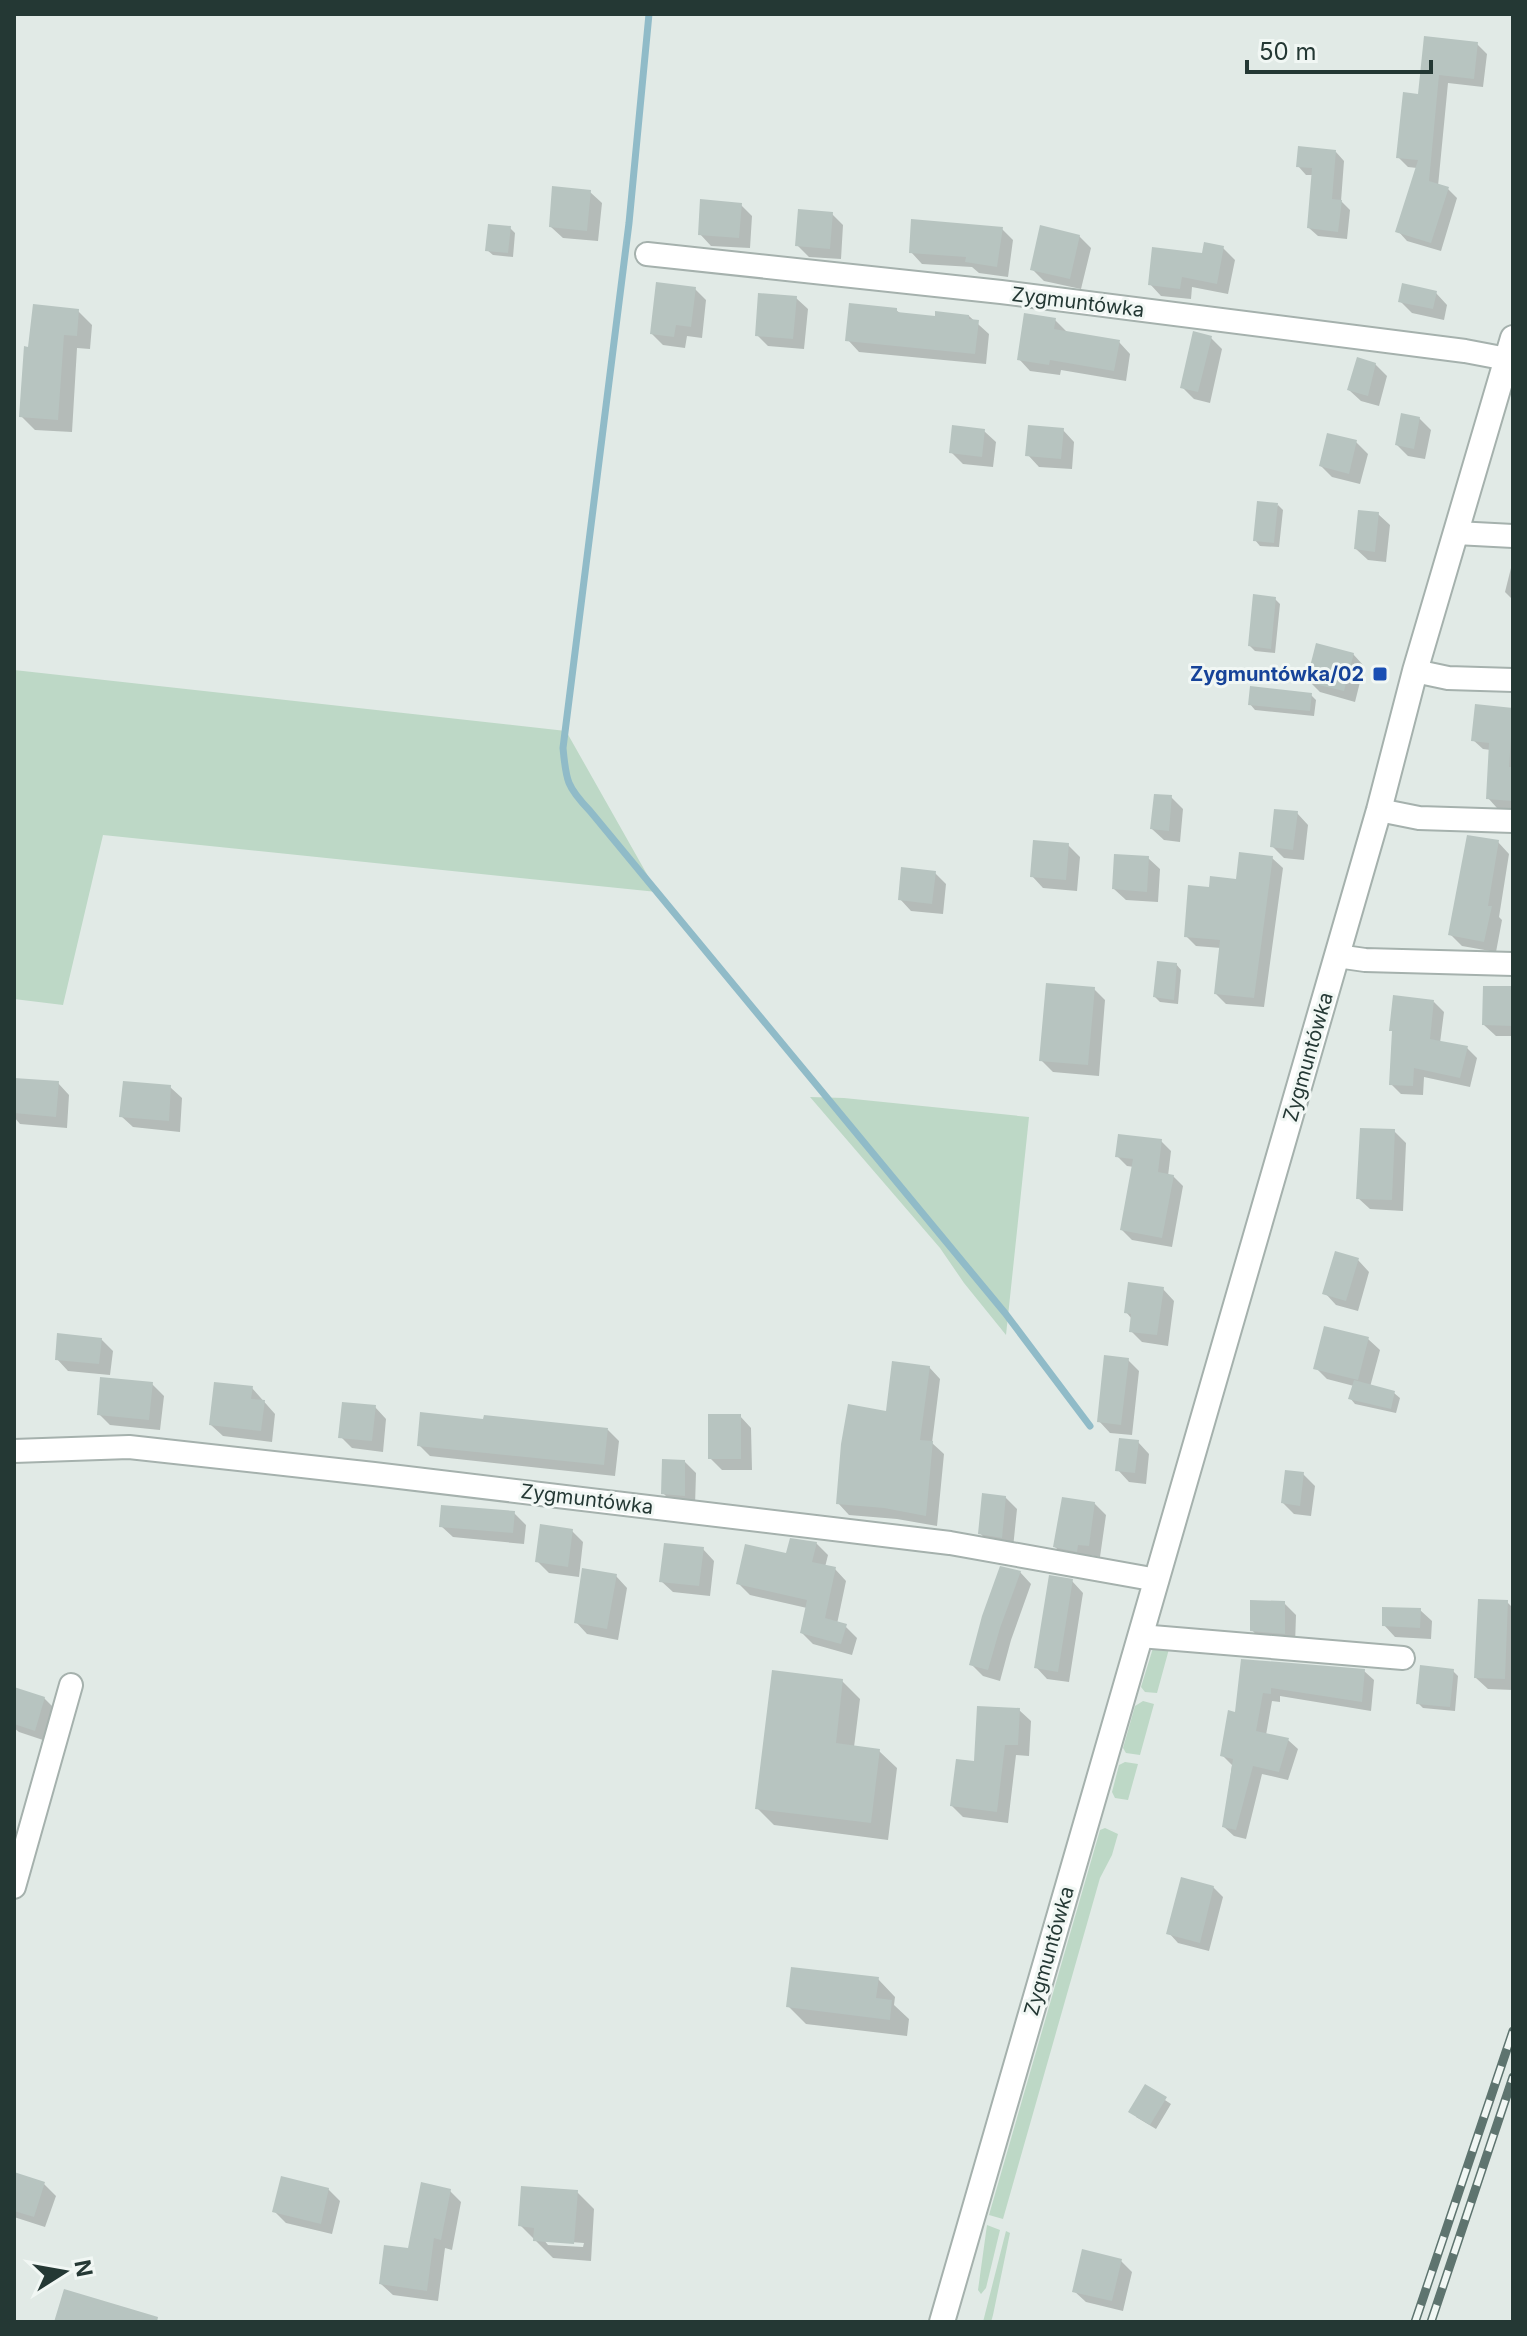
<svg xmlns="http://www.w3.org/2000/svg" width="1527" height="2336" font-family="Inter,sans-serif">
	<style>
		.green { fill: #bdd8c6 }
		.shadow { fill: #0003; fill-rule: evenodd }
		.lines { fill: none; stroke-linecap: round; stroke-linejoin: round }
		.stream { stroke: #90bbc8; stroke-width: 7 }
		.building { fill: #b7c4c0 }
		.minor-casing { stroke: #a5b1ad; stroke-width: 26 }
		.tertiary-casing { stroke: #a5b1ad; stroke-width: 28 }
		.minor { stroke: #fff; stroke-width: 22 }
		.tertiary { stroke: #fff; stroke-width: 24 }
		.rail-casing { stroke: #5e746f; stroke-width: 9 }
		.rail { stroke: #f1f7f4; stroke-width: 6; stroke-dasharray: 18; stroke-linecap: butt }
		.transit-dot { fill: #1a4fb4; stroke: #f1f7f4; stroke-width: 3 }
		.labels { text-anchor: middle; dominant-baseline: central; stroke-width: 6; stroke-linejoin: round; paint-order: stroke }
		.street-label { font-size: 20px; fill: #243834; stroke: #f1f7f4 }
		.transit-label { font-size: 20px; font-weight: bold; fill: #164399; stroke: #f1f7f4; text-anchor: end }
	</style>
	<rect width="100%" height="100%" fill="#e1eae6"/>
	<path class="green" d="M14 670 566 731 657 892 103 835 63 1005 14 999Z
		M810 1097 844 1098 1029 1117 1006 1335 964 1283 940 1248Z
		M1153 1648 1169 1649 1157 1693 1145 1692 1141 1687Z
		M1143 1701 1154 1704 1140 1755 1126 1753 1123 1748 1135 1706Z
		M1125 1762 1138 1764 1128 1800 1115 1798 1112 1792 1119 1765Z
		M1105 1828 1118 1834 1112 1855 1100 1878 1003 2219 989 2215 1100 1830Z
		M987 2225 1000 2230 986 2288 981 2294 978 2290Z
		M1006 2231 1010 2233 993 2315 991 2322H983Z"/>
	<path class="shadow" d="M1425 39 1477 44 1487 54 1483 87 1448 83 1438 186 1448 189 1457 198 1441 251 1407 241 1398 231 1417 168 1408 167 1398 157 1420 96Z
		M1336 152 1344 161 1341 201 1350 210 1347 239 1318 236 1309 228 1314 175H1306L1298 166Z
		M590 192 602 203 598 241 563 238 551 227Z
		M741 205 752 216 750 248 711 246 700 234Z
		M832 214 843 225 841 259 809 257 797 245Z
		M510 228 515 233 513 257 493 255 487 250Z
		M1002 229 1013 240 1008 277 979 273 972 267 922 264 911 252Z
		M1079 236 1091 248 1081 289 1044 281 1032 269Z
		M1223 248 1235 260 1228 294 1192 287 1191 299 1161 296 1150 284 1204 255Z
		M695 289 706 300 702 338 687 336 685 348 663 345 652 334Z
		M1436 293 1447 305 1444 320 1412 313 1400 301Z
		M796 298 808 309 804 349 768 346 757 335Z
		M896 310 901 314 937 318 969 316 989 334 986 364 859 352 848 340Z
		M78 311 92 325 90 349 77 348 72 432 35 430 22 417 30 349Z
		M1055 320 1067 332 1119 342 1130 354 1126 381 1061 370 1060 375 1030 371 1019 359Z
		M1211 338 1222 349 1210 403 1194 399 1182 387Z
		M1375 364 1387 376 1379 406 1361 401 1349 390Z
		M1419 418 1431 430 1425 459 1408 456 1397 445Z
		M1063 430 1074 442 1072 469 1039 467 1028 455Z
		M984 431 996 442 993 467 963 464 951 452Z
		M1356 442 1368 454 1360 484 1332 477 1321 466Z
		M1278 505 1283 510 1279 547 1260 546 1255 540Z
		M1378 514 1390 525 1386 562 1368 560 1356 549Z
		M1513 560V600L1505 592Z
		M1275 599 1280 604 1275 653 1255 651 1250 646Z
		M1353 654 1364 666 1355 702 1320 692 1309 681Z
		M1311 695 1316 700 1314 716 1255 710 1250 704Z
		M1477 706 1513 710V809L1497 808 1488 798 1491 750 1483 749 1473 740Z
		M1171 797 1183 809 1180 842 1164 840 1152 829Z
		M1297 813 1308 825 1304 860 1284 858 1272 846Z
		M1498 842 1509 854 1499 917 1502 920 1496 952 1462 946 1450 934Z
		M1068 845 1080 857 1077 891 1043 888 1032 876Z
		M1148 858 1160 869 1158 902 1126 900 1114 889Z
		M1272 858 1283 868 1264 1007 1226 1004 1216 994 1221 948 1196 946 1186 936 1211 889 1238 881Z
		M935 873 946 884 943 914 911 911 900 899Z
		M1176 964 1181 970 1178 1004 1160 1002 1155 997Z
		M1513 988V1036H1496L1484 1025Z
		M1094 989 1105 1000 1099 1076 1053 1072 1041 1060Z
		M1434 1002 1444 1012 1440 1043 1467 1048 1477 1058 1470 1087 1424 1077 1423 1095 1401 1094 1391 1084 1394 1033 1391 1030Z
		M14 1080 58 1083 69 1095 67 1128 20 1124 14 1117Z
		M170 1087 182 1098 180 1132 133 1127 121 1116Z
		M1394 1131 1406 1143 1403 1211 1370 1209 1358 1198Z
		M1161 1141 1171 1151 1168 1176H1173L1183 1186 1172 1247 1132 1240 1122 1230 1134 1167 1127 1166 1117 1156Z
		M1358 1260 1369 1272 1358 1311 1336 1305 1325 1293Z
		M1163 1289 1174 1301 1168 1346 1142 1342 1131 1331 1132 1319 1126 1312Z
		M101 1339 113 1351 110 1375 68 1371 57 1359Z
		M1368 1339 1380 1350 1370 1387 1394 1393 1400 1398 1396 1413 1355 1404 1350 1398 1354 1386 1327 1379 1316 1368Z
		M1128 1360 1139 1371 1132 1435 1110 1433 1099 1421Z
		M929 1367 940 1379 932 1443 944 1454 937 1526 897 1519 849 1515 838 1503 888 1413Z
		M152 1384 164 1396 160 1430 110 1425 99 1414Z
		M252 1388 275 1414 272 1442 223 1436 211 1425Z
		M375 1407 386 1419 383 1452 352 1448 341 1437Z
		M740 1416 751 1428 752 1470H722L710 1458Z
		M608 1430 619 1441 615 1476 430 1456 419 1445Z
		M1138 1442 1149 1454 1146 1484 1129 1482 1118 1470Z
		M685 1462 696 1473 695 1506 675 1505 663 1493Z
		M1303 1474 1315 1486 1311 1516 1294 1514 1283 1503Z
		M1005 1497 1017 1509 1013 1548 991 1545 980 1533Z
		M1094 1503 1106 1515 1100 1557 1089 1555 1088 1562 1067 1558 1055 1547Z
		M514 1513 526 1525 524 1544 453 1537 441 1526Z
		M572 1531 583 1542 579 1577 549 1573 537 1561Z
		M816 1543 828 1555 825 1567 835 1569 846 1581 837 1624 845 1626 857 1638 852 1655 813 1644 802 1633 807 1608 750 1595 738 1583 788 1555Z
		M703 1549 714 1561 710 1596 673 1592 661 1581Z
		M1020 1572 1031 1584 1011 1640 1000 1681 983 1676 971 1664Z
		M616 1576 627 1588 618 1640 587 1634 576 1622Z
		M1072 1581 1083 1593 1069 1682 1047 1679 1036 1667Z
		M1507 1602 1513 1608V1690L1488 1689 1476 1678Z
		M1284 1603 1296 1615 1295 1645 1263 1642 1252 1630Z
		M1420 1610 1432 1621 1431 1639 1395 1637 1384 1625Z
		M1243 1661 1364 1671 1374 1680 1371 1711 1280 1696V1702L1272 1701 1266 1735 1288 1740 1298 1749 1288 1780 1262 1774 1246 1839 1234 1836 1224 1827 1232 1765 1223 1756 1237 1714Z
		M1453 1671 1458 1676 1455 1711 1423 1708 1418 1703Z
		M842 1681 860 1699 854 1747 879 1751 897 1768 888 1840 774 1825 757 1808Z
		M14 1698H44L56 1710 46 1741 19 1732 14 1728Z
		M1019 1710 1031 1721 1029 1756 1016 1755 1008 1823 963 1817 952 1806 976 1763Z
		M1213 1887 1223 1897 1209 1951 1178 1943 1169 1933Z
		M878 1979 895 1997 894 2005 909 2019 907 2036 806 2024 788 2006Z
		M1145 2087 1171 2104 1156 2129 1136 2117Z
		M14 2174 44 2184 56 2196 45 2227 14 2217Z
		M328 2189 340 2201 332 2234 286 2223 275 2212Z
		M450 2191 461 2202 452 2250 445 2248 438 2301 393 2295 381 2284 409 2250Z
		M577 2192 594 2209 591 2261 553 2258 520 2225ZM544 2240 584 2243 583 2247 548 2245Z
		M1120 2260 1132 2272 1123 2311 1086 2302 1074 2291Z"/>
	<g class="lines">
		<path class="stream" d="M649 14 629 223 563 748C566 781 567 787 590 811L1005 1313 1090 1426"/>
	</g>
	<path class="building" d="M1424 36 1478 42 1474 79 1439 75 1429 181 1449 187 1431 243 1395 232 1418 160 1396 158 1403 92 1418 94Z
		M1298 146 1336 150 1332 199 1342 200 1338 232 1307 228 1312 168 1296 167Z
		M552 186 591 190 587 231 549 227Z
		M700 199 742 203 739 238 698 235Z
		M798 209 833 212 830 249 795 246Z
		M911 219 1003 227 997 267 965 262 966 257 909 253Z
		M488 224 511 226 508 253 485 251Z
		M1040 225 1080 235 1070 279 1030 270Z
		M1204 242 1224 246 1217 284 1182 277 1180 289 1148 285 1152 247 1202 253Z
		M656 282 696 287 691 327 676 325 674 337 650 334Z
		M1402 283 1437 291 1433 309 1398 302Z
		M758 293 797 296 793 339 755 336Z
		M849 303 897 308V312L935 316V311L969 315V319L979 320 975 354 845 341Z
		M33 304 79 309 77 336 64 335 58 420 19 417 24 346 28 347Z
		M1024 313 1056 318 1054 329 1120 340 1114 371 1050 360 1049 365 1017 360Z
		M1193 331 1212 336 1198 392 1180 388Z
		M1357 357 1376 363 1368 396 1347 390Z
		M1401 413 1420 417 1414 449 1395 445Z
		M952 425 985 429 982 457 949 453Z
		M1028 425 1064 428 1061 459 1025 456Z
		M1327 433 1357 440 1349 474 1319 466Z
		M1257 501 1278 503 1274 543 1253 541Z
		M1358 510 1379 512 1375 552 1354 549Z
		M1253 594 1276 597 1271 649 1248 646Z
		M1316 643 1354 653 1344 691 1306 682Z
		M1250 686 1312 693 1310 711 1248 705Z
		M1475 704 1513 708 1509 767H1513V801L1486 799 1489 743 1471 741Z
		M1154 794 1172 795 1169 831 1150 829Z
		M1274 809 1298 811 1293 850 1270 847Z
		M1467 835 1499 840 1488 906H1492L1484 942 1448 935Z
		M1033 840 1069 843 1066 880 1030 877Z
		M1239 852 1273 856 1254 998 1214 994 1220 940 1184 937 1188 885 1209 887 1210 876 1236 879Z
		M1114 854 1149 856 1147 892 1112 889Z
		M901 867 936 871 932 904 898 900Z
		M1157 961 1177 963 1174 1000 1153 997Z
		M1046 983 1095 987 1088 1065 1039 1061Z
		M1483 986H1513V1026L1482 1025Z
		M1393 995 1434 1000 1430 1039 1468 1046 1460 1078 1414 1068 1413 1086 1389 1085 1392 1031H1389Z
		M14 1078 59 1081 56 1117 14 1113Z
		M123 1081 171 1085 169 1121 119 1117Z
		M1360 1128 1395 1129 1392 1200 1356 1199Z
		M1118 1134 1162 1139 1158 1172 1174 1175 1162 1238 1120 1230 1133 1159 1115 1157Z
		M1335 1251 1359 1258 1346 1301 1322 1294Z
		M1128 1282 1164 1287 1157 1335 1129 1332 1131 1314 1124 1313Z
		M1324 1326 1369 1337 1358 1380 1313 1369Z
		M57 1333 102 1338 99 1364 55 1360Z
		M1104 1355 1129 1358 1121 1425 1097 1422Z
		M892 1361 930 1366 920 1440 933 1441 926 1516 884 1508 836 1504 841 1444 848 1404 886 1411Z
		M100 1377 153 1382 149 1420 97 1415Z
		M1354 1380 1395 1391 1391 1409 1348 1399Z
		M214 1382 253 1386 251 1399 265 1400 261 1431 209 1425Z
		M342 1402 376 1405 372 1441 338 1438Z
		M420 1412 483 1419 484 1415 608 1428 604 1465 417 1446Z
		M708 1414H741V1459H708Z
		M1119 1438 1139 1440 1135 1473 1115 1471Z
		M662 1459 685 1460V1496L661 1494Z
		M1285 1470 1304 1472 1300 1506 1281 1503Z
		M982 1493 1006 1496 1002 1538 978 1534Z
		M1062 1497 1095 1502 1089 1546 1078 1545 1077 1552 1053 1547Z
		M441 1505 515 1511 513 1533 439 1527Z
		M540 1524 573 1529 568 1567 535 1562Z
		M790 1538 817 1542 812 1562 836 1567 825 1618 847 1624 841 1644 800 1633 807 1600 736 1584 745 1544 786 1553Z
		M664 1543 704 1547 699 1586 659 1582Z
		M1000 1566 1021 1571 1000 1628 988 1670 969 1665 982 1616Z
		M582 1568 617 1574 607 1629 574 1623Z
		M1049 1575 1073 1579 1058 1672 1034 1668Z
		M1478 1599 1508 1600 1505 1679 1474 1678Z
		M1250 1600 1285 1601V1634L1250 1631Z
		M1382 1607 1421 1608 1420 1628 1382 1626Z
		M1241 1659 1365 1669 1362 1702 1271 1688V1694L1263 1693 1256 1731 1289 1738 1279 1772 1253 1766 1236 1830 1222 1827 1233 1759 1220 1756 1228 1710 1235 1712Z
		M1420 1665 1454 1669 1450 1707 1416 1704Z
		M772 1670 843 1679 836 1743 880 1749 871 1823 755 1809Z
		M14 1687 45 1697 35 1731 14 1724Z
		M977 1706 1020 1708 1018 1745H1005L997 1812 950 1806 956 1759 974 1761Z
		M1181 1877 1214 1886 1200 1943 1166 1934Z
		M791 1967 879 1977 876 1998 892 2000 890 2020 786 2007Z
		M1145 2084 1167 2097 1150 2125 1128 2112Z
		M14 2172 45 2182 34 2217 14 2211Z
		M281 2176 329 2188 321 2224 272 2212Z
		M421 2182 451 2189 441 2240 434 2238 427 2291 379 2284 384 2245 408 2248Z
		M521 2186 578 2190 574 2244 533 2241 534 2228 518 2226Z
		M1082 2249 1122 2259 1112 2301 1072 2292Z
		M64 2289 158 2317 157 2322H54Z"/>
	<g class="lines">
		<defs>
			<path id="minor" d="M647 254 1001 292 1465 351 1507 359
				M1456 533 1513 536
				M1415 671 1448 678 1513 680
				M1379 810 1419 818 1513 821
				M1337 956 1365 960 1513 964
				M14 1451 129 1447 374 1474 950 1543 1157 1580
				M1140 1636 1403 1658
				M14 1887 71 1685"/>
			<path id="tertiary" d="M942 2322 1379 810 1415 671 1513 338"/>
		</defs>
		<use href="#minor" class="minor-casing"/>
		<use href="#tertiary" class="tertiary-casing"/>
		<use href="#minor" class="minor"/>
		<use href="#tertiary" class="tertiary"/>
		<defs>
			<path id="rail" d="M1415 2322 1513 2031
				M1431 2322 1513 2077"/>
		</defs>
		<use href="#rail" class="rail-casing"/>
		<use href="#rail" class="rail"/>
	</g>
	<rect class="transit-dot" x="1372" y="666" width="16" height="16" rx="4"/>
	<g class="labels">
		<g class="street-label">
			<text transform="translate(1078 302) rotate(7)">Zygmuntówka</text>
			<text transform="translate(1308 1057) rotate(-74)">Zygmuntówka</text>
			<text transform="translate(587 1499) rotate(7)">Zygmuntówka</text>
			<text transform="translate(1049 1951) rotate(-74)">Zygmuntówka</text>
		</g>
		<g class="transit-label">
			<text x="1364" y="674">Zygmuntówka/02</text>
		</g>
	</g>
	<rect width="1527" height="2336" fill="none" stroke="#243834" stroke-width="32"/>
	<g transform="translate(64 2272) rotate(79)" stroke="#f1f7f4" stroke-width="6" paint-order="stroke">
	<path d="M0-6L14 30L0 20L-14 30Z" fill="#243834"/>
	<text y="-12" font-size="22" font-weight="bold" text-anchor="middle" fill="#243834">N</text>
	</g>
	<path d="M1247 60v12h184v-12" fill="none" stroke="#243834" stroke-width="4"/>
	<text x="1259" y="60" font-size="24" fill="#243834" stroke="#f1f7f4" stroke-width="6" paint-order="stroke">50 m</text>
</svg>
